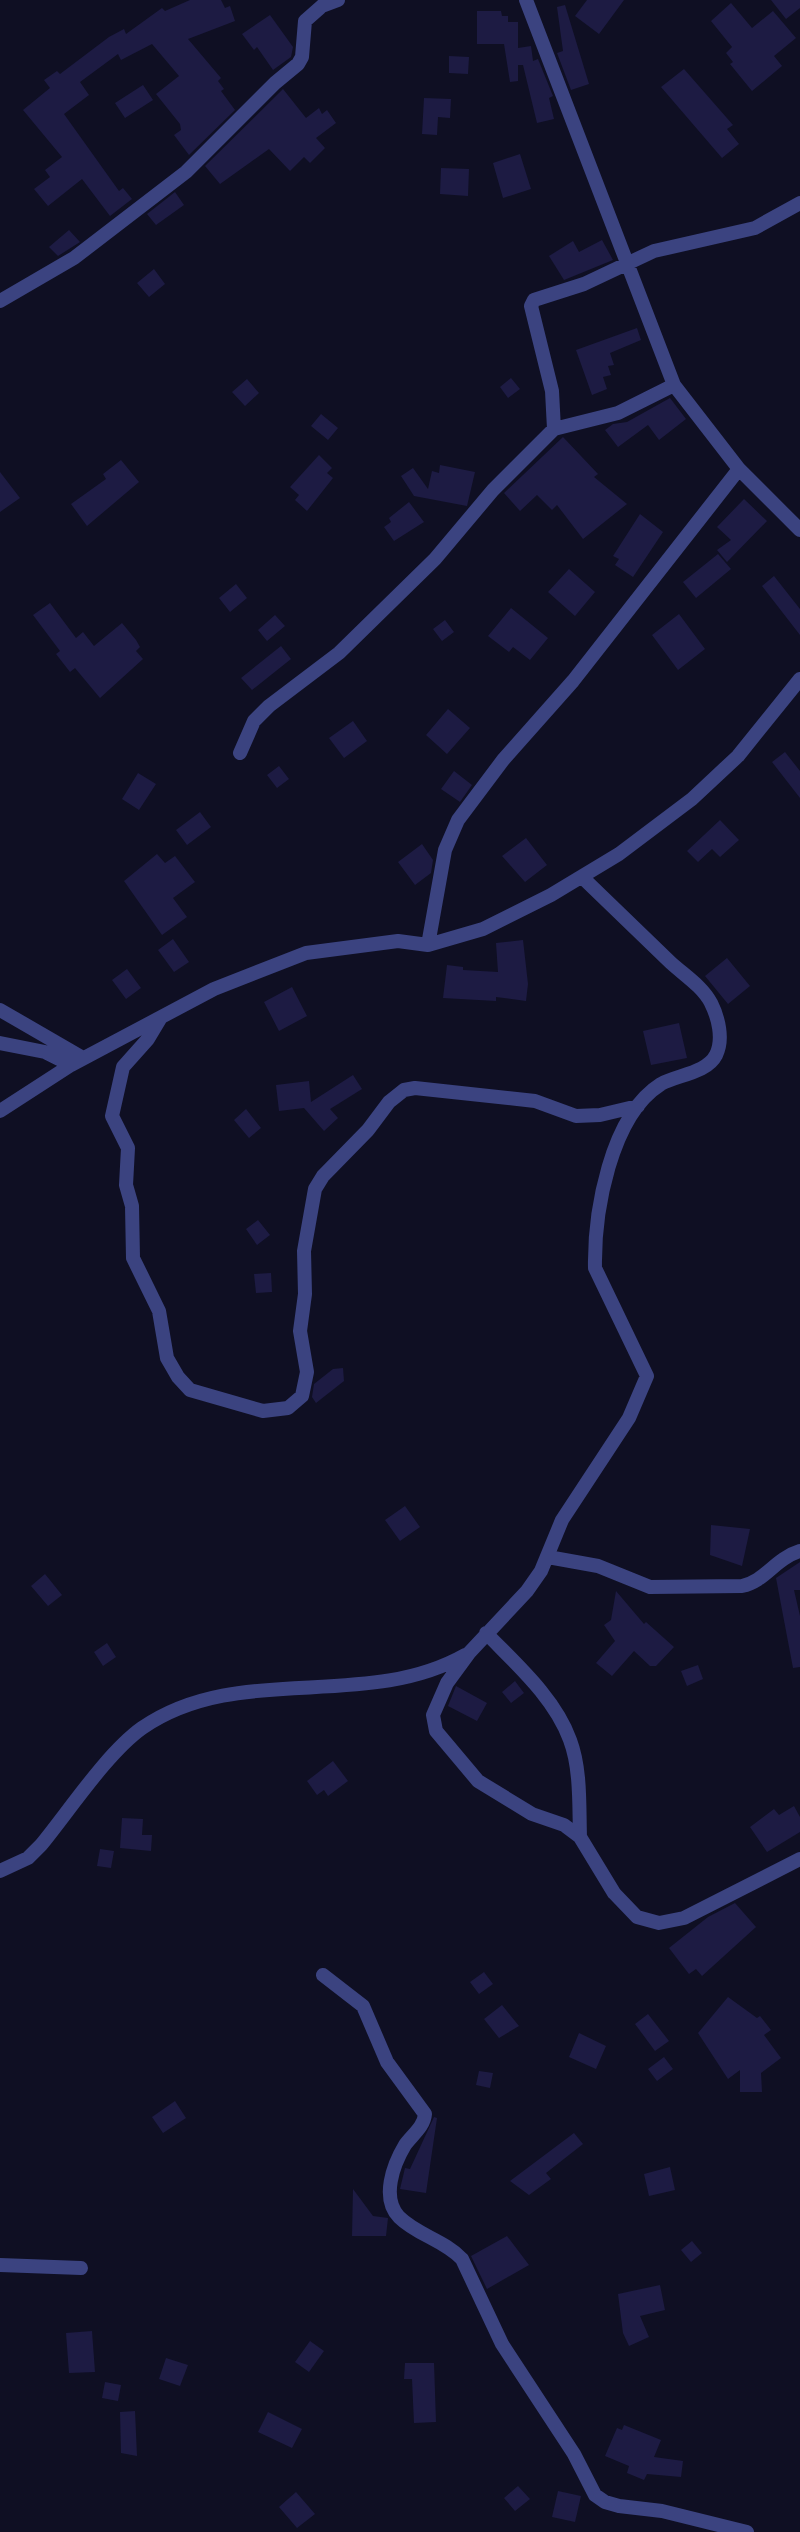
<svg xmlns="http://www.w3.org/2000/svg" width="800" height="2532" font-family="'Alegreya Sans',sans-serif">
	<style>
		.building { fill: #1d1b43 }
		.lines { fill: none; stroke-linecap: round; stroke-linejoin: round }
		.minor { stroke: #3b4380; stroke-width: 14 }
	</style>
	<rect width="100%" height="100%" fill="#0f0f23"/>
	<path class="building" d="M190 0H221L225 8 230 6 235 21 188 39 221 78 218 81 224 89 221 91 235 110 189 155 174 135 181 130 180 124 156 94 179 76 152 44 121 60 118 54 80 82 89 95 64 114 119 191 123 188 132 199 110 216 82 179 48 206 34 189 50 177 45 170 62 157 23 110 50 88 44 80 57 71 60 74 109 37 124 29 126 34 162 8 165 11Z
		M587 0H624L599 34 575 16Z
		M771 0H800V8L786 19Z
		M731 3 752 28 773 11 796 38 774 56 782 66 752 91 730 64 733 62 726 53 732 47 711 21Z
		M565 5 589 84 571 90 557 53 563 51 557 7Z
		M477 11H501L502 16H508V22H518V48L531 46 533 61 538 59 553 96 549 98 554 119 537 123 523 65H518V81L510 82 504 44H477Z
		M270 15 293 47 291 57 273 70 257 47 254 50 242 34Z
		M449 56 469 57 468 74 449 73Z
		M684 69 733 125 727 129 739 144 722 158 661 87Z
		M143 85 153 100 125 118 115 103Z
		M283 89 306 118 319 108 322 114 327 110 336 123 316 138 325 148 310 163 304 157 290 171 269 149 220 184 205 166Z
		M424 98 451 99 450 118 438 117 437 135 422 134Z
		M520 154 531 189 503 198 493 163Z
		M441 168 469 169 468 196 440 194Z
		M175 192 184 205 156 225 147 214Z
		M69 230 80 242 58 256 49 247Z
		M602 240 613 260 564 280 549 256 573 241 579 252Z
		M154 269 165 284 149 297 137 283Z
		M637 328 641 340 610 353 614 365 608 366 611 375 603 377 607 389 592 395 576 350Z
		M511 378 520 389 508 398 500 387Z
		M247 379 259 393 245 406 232 392Z
		M670 398 686 419 659 440 648 425 618 447 605 430 613 424 627 422Z
		M321 414 338 428 328 440 311 426Z
		M563 437 598 474 594 477 627 504 583 539 557 505 552 510 537 495 520 511 504 493Z
		M319 455 332 468 327 473 333 478 307 511 295 500 299 495 290 487Z
		M121 460 139 482 87 526 71 504 106 479 103 474Z
		M440 465 475 472 467 506 414 496 401 476 413 468 428 489 432 471 439 473Z
		M0 472 20 498 0 512Z
		M744 499 767 521 727 562 717 550 731 540 717 527Z
		M409 502 424 522 394 541 384 527 391 522 389 518Z
		M640 514 663 532 633 577 615 565 619 559 613 556Z
		M718 554 731 569 696 598 683 582Z
		M569 569 595 592 575 616 548 592Z
		M774 576 800 609V635L762 586Z
		M236 584 247 598 230 612 219 598Z
		M50 603 76 638 83 632 94 646 122 623 136 640 140 647 136 651 143 659 100 698 75 668 70 672 56 654 60 651 33 615Z
		M511 608 548 638 530 660 513 647 509 652 488 636Z
		M679 614 705 649 678 670 652 635Z
		M275 615 285 626 267 641 258 630Z
		M445 620 454 632 442 641 433 629Z
		M281 646 291 659 252 690 241 678Z
		M448 709 470 728 447 754 426 735Z
		M353 721 367 741 344 758 329 738Z
		M785 752 800 771V798L772 762Z
		M279 766 289 779 277 788 267 775Z
		M454 771 472 785 460 802 441 789Z
		M138 773 156 784 139 810 122 799Z
		M200 812 211 827 187 845 176 830Z
		M720 820 739 840 720 857 712 849 698 862 687 851Z
		M526 838 547 865 525 882 502 856Z
		M422 844 433 860 431 873 415 885 398 862Z
		M157 854 165 863 175 856 195 882 173 898 187 917 162 935 124 881Z
		M173 939 189 962 174 972 158 950Z
		M523 940 528 984 526 1001 496 997V1001L443 998 447 965 463 967V970L498 972 496 943Z
		M727 958 750 986 728 1004 705 976Z
		M127 969 141 988 126 999 112 980Z
		M292 987 307 1016 279 1031 264 1002Z
		M679 1023 687 1058 651 1065 643 1031Z
		M353 1075 362 1089 330 1109 338 1118 324 1131 304 1108 279 1111 276 1085 309 1081 311 1102Z
		M246 1109 261 1128 249 1138 234 1120Z
		M258 1220 270 1235 257 1245 246 1229Z
		M271 1273 272 1292 256 1293 254 1274Z
		M343 1368 344 1381 316 1403 312 1397 314 1384 333 1369Z
		M405 1506 420 1527 400 1541 385 1520Z
		M711 1525 750 1529 742 1566 710 1555Z
		M800 1562V1590H794L800 1616V1667L793 1668 776 1578Z
		M45 1574 62 1595 48 1606 31 1586Z
		M616 1591 644 1624 646 1622 674 1647 656 1666H650L634 1651 612 1676 596 1663 615 1641 604 1625 611 1620Z
		M107 1643 116 1657 103 1666 94 1652Z
		M698 1665 703 1679 687 1686 681 1671Z
		M515 1681 524 1693 511 1703 502 1692Z
		M456 1686 487 1703 477 1721 448 1706Z
		M333 1761 348 1781 328 1796 324 1790 317 1795 307 1781Z
		M794 1806 800 1817V1832L767 1852 750 1827 774 1809 779 1815Z
		M122 1818 143 1819 142 1835H152L151 1851 120 1848Z
		M100 1849 114 1851 111 1868 97 1866Z
		M735 1903 756 1927 702 1976 696 1969 689 1974 669 1948 708 1917Z
		M484 1972 493 1984 479 1994 470 1982Z
		M728 1997 757 2018 760 2016 771 2030 764 2035 781 2058 761 2073 762 2092H740V2070L728 2079 698 2033Z
		M502 2005 519 2026 499 2038 484 2019Z
		M648 2014 669 2041 655 2051 635 2024Z
		M579 2033 606 2046 596 2069 569 2057Z
		M664 2057 673 2069 657 2081 648 2069Z
		M479 2071 493 2073 490 2088 476 2085Z
		M175 2101 186 2118 163 2133 152 2117Z
		M434 2117 437 2118 426 2193 400 2189 405 2168 410 2169Z
		M574 2133 583 2144 546 2173 551 2179 529 2195 510 2181Z
		M670 2167 675 2190 649 2196 644 2174Z
		M353 2189 373 2216 388 2218 386 2236H352Z
		M507 2236 529 2265 487 2289 471 2256Z
		M692 2241 702 2253 691 2262 681 2250Z
		M660 2285 665 2310 640 2316 649 2337 629 2346 623 2333 618 2294Z
		M92 2331 95 2372 69 2373 66 2333Z
		M310 2341 324 2351 309 2372 295 2362Z
		M166 2358 188 2365 180 2386 159 2379Z
		M405 2363H434L436 2422 414 2423 412 2379H404Z
		M105 2382 121 2385 118 2401 102 2398Z
		M135 2411 137 2456 121 2453 120 2412Z
		M268 2412 302 2429 292 2448 258 2432Z
		M624 2425 661 2440 654 2457 683 2461 681 2477 647 2474 644 2480 627 2473 629 2466 605 2456 617 2428 622 2430Z
		M518 2486 530 2499 515 2511 504 2498Z
		M558 2491 581 2496 575 2522 552 2517Z
		M296 2492 315 2514 297 2528 279 2507Z"/>
	<g class="lines">
		<path class="minor" d="M526 0 674 385 739 469 800 530
			M0 301 74 258 186 172 275 83 298 64 302 57 305 21 322 6 338 0
			M554 429 618 413 674 385
			M240 753 254 721 269 706 339 653 435 559 493 490 554 429 552 391 531 306 534 300 584 284 654 251 755 228 800 203
			M582 877C611 905 641 934 670 962 684 975 702 986 711 1003 718 1017 724 1039 716 1055 707 1073 677 1075 661 1084 610 1116 594 1213 595 1268L647 1376 629 1418 562 1520 541 1571 527 1591 469 1653 447 1683 433 1715 436 1731 478 1781 532 1814 564 1825 580 1837 614 1893 637 1917 659 1923 684 1918 800 1859
			M428 945 445 850 458 820 503 760 573 681 739 469
			M0 1010 83 1058
			M160 1019 148 1039 123 1067 112 1116 128 1148 126 1185 132 1206 133 1258 159 1311 167 1358 178 1377 190 1390 263 1411 288 1408 302 1396 307 1372 300 1331 305 1294 304 1251 315 1189 323 1176 368 1130 389 1102 404 1090 415 1088 535 1101 576 1116 600 1115 638 1106
			M0 1043 45 1052 71 1065
			M0 1111 71 1065 214 989 306 953 398 941 428 945 483 929 551 895 619 854 692 799 738 756 800 679
			M548 1557 598 1566 650 1587 742 1586C766 1581 774 1559 800 1551
			M486 1633C516 1664 555 1698 570 1740 581 1769 579 1806 580 1837
			M0 1871 28 1858 41 1845C69 1811 107 1753 142 1728 239 1661 364 1712 465 1655
			M323 1975 363 2006 387 2062 425 2114C424 2127 412 2135 405 2145 393 2165 381 2198 399 2217 417 2235 444 2240 462 2259L502 2344 574 2454 595 2495 605 2502 619 2506 662 2511 747 2532
			M0 2265 81 2268"/>
	</g>
</svg>
